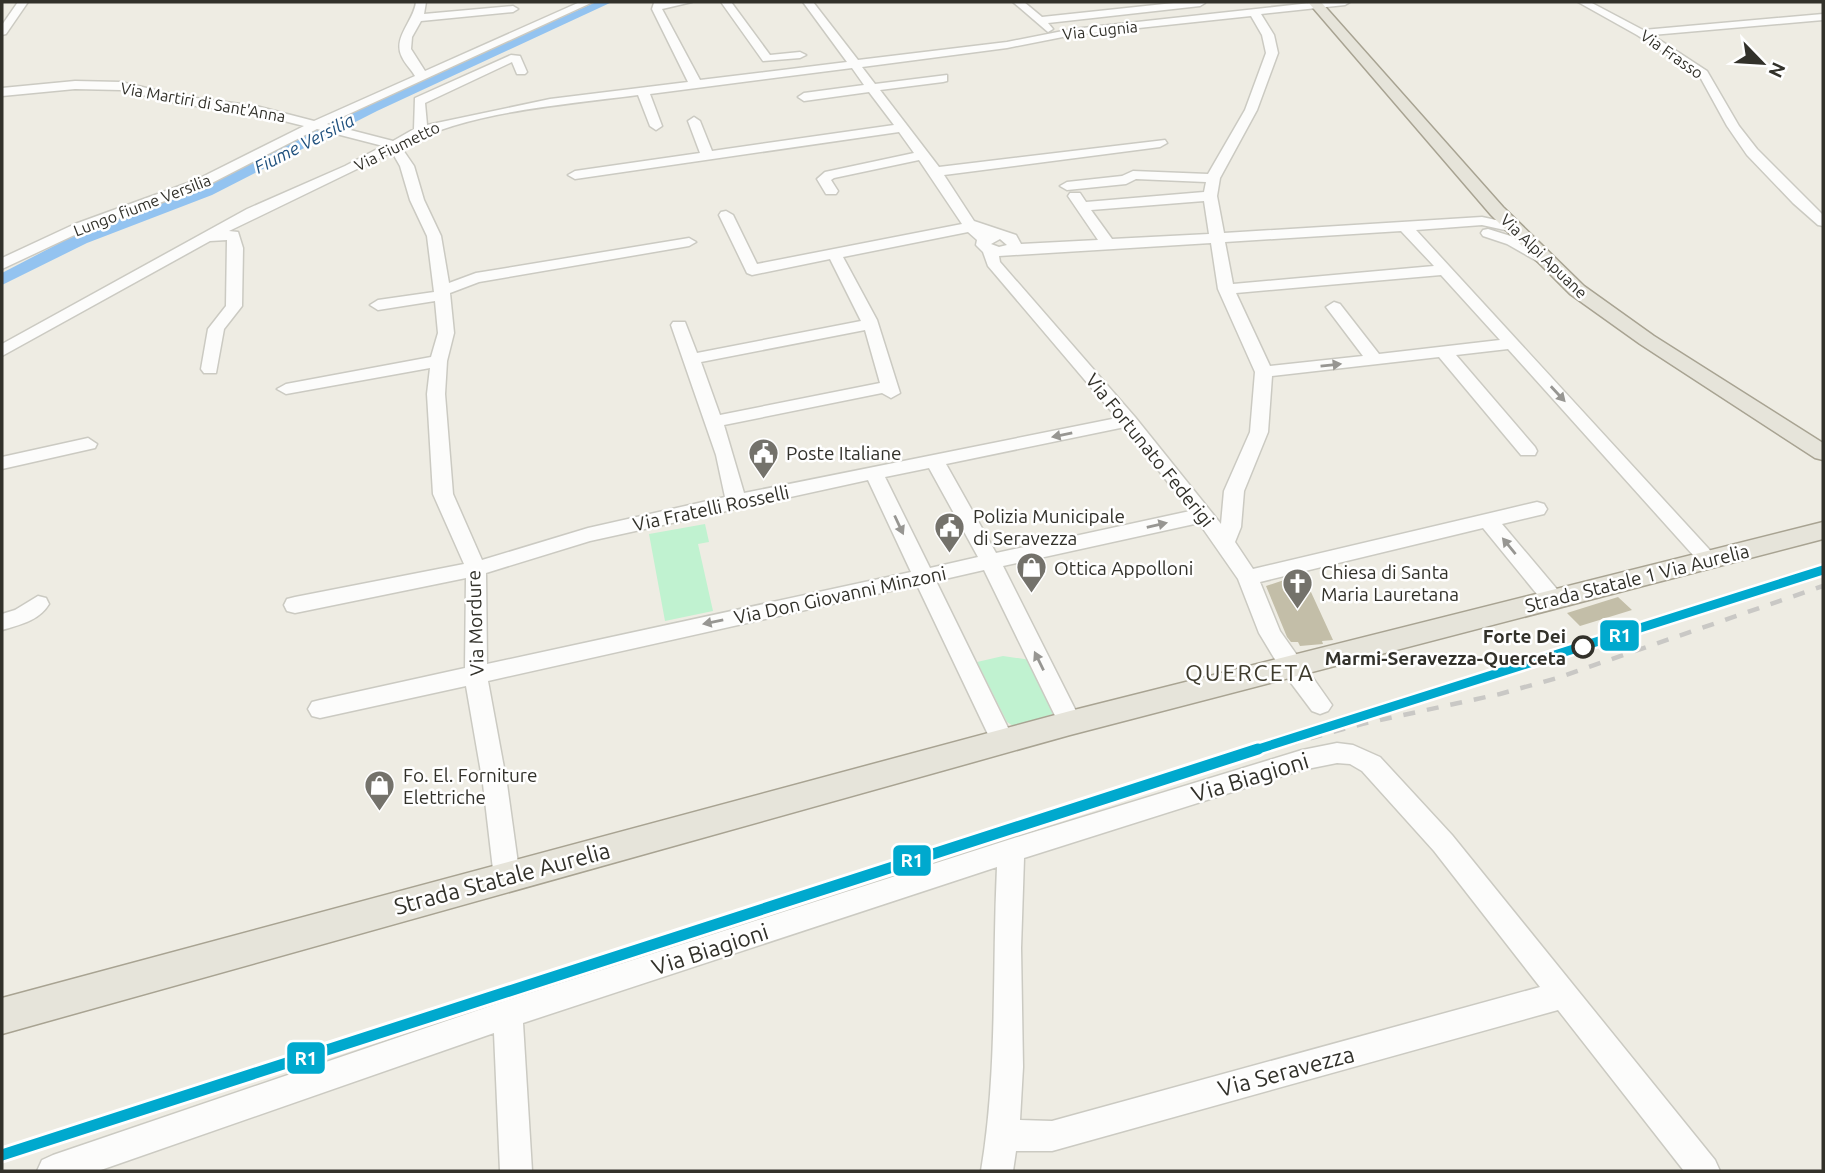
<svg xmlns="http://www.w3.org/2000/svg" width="1825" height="1173" font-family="Ubuntu,sans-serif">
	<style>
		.green { fill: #c0f2d0 }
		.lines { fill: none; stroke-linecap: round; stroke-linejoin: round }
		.river { fill: #93c3f0; fill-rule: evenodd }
		.building { fill: #c3bea8 }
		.minor-casing { stroke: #cbcac2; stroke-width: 3 }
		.major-casing { stroke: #a8a392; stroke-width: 3 }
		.minor { fill: #fcfcfb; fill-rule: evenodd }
		.major { fill: #e6e4da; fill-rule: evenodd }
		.rail-far1 { stroke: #c9c8c5; stroke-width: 4.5; stroke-dasharray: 12 12; stroke-linecap: butt }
		.rail { stroke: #c9c8c5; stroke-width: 6; stroke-dasharray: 16 16; stroke-linecap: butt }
		.rail-1-far1-casing { stroke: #fff; stroke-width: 14 }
		.rail-1-casing { stroke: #fff; stroke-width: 17 }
		.rail-1-far1 { stroke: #00a9ce; stroke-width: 9 }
		.rail-1 { stroke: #00a9ce; stroke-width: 11 }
		.oneway { fill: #979692 }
		.stop-dot { fill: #fff; stroke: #32312a; stroke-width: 3.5 }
		.labels { text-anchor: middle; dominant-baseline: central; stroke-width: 5; stroke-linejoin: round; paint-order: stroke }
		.far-street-label { font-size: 16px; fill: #32312a; stroke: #fff }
		.far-water-label { font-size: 18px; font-style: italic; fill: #20517e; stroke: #fff }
		.street-label { font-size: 19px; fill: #32312a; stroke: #fff }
		.poi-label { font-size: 19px; fill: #32312a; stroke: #fff; text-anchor: start }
		.stop-label { font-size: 19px; font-weight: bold; fill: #32312a; stroke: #fff; text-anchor: end }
		.quarter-label { font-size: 23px; letter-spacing: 2px; fill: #3e3b2d; stroke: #fff }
		.near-street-label { font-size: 23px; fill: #32312a; stroke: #fff }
		.line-badge { stroke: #fff; stroke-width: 2.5 }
		.badge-label { font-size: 19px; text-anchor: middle; font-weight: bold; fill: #fff }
	</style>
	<rect width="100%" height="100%" fill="#eeece3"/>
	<path class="green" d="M705 524 709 542 698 544 713 611 665 621 649 534Z
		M1003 656 1031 660 1055 709 1053 714 1013 726 1007 722 977 662Z"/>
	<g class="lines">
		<path class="river" d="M596 2H612L377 111 212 195 87 243 2 285V273L75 235 200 189 367 105Z"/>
	</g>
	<path class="building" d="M1293 577 1305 579 1333 640 1322 641 1323 644 1300 646 1298 642H1291L1287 637 1266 586Z
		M1618 597 1632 610 1580 626 1567 613Z"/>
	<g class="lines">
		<defs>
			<path id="minor" d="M18 2H28L6 34 2 35V25Z
				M416 2H426L424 14 513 6 518 9 513 12 421 21 412 37 411 49 425 71 580 2H593L327 124 393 141 414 129 415 98 511 55 520 56 527 72 525 74H517L512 62 425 103 427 125 550 99 688 82 652 9 654 3 658 2H692L662 9 700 80 847 62 803 2H813L858 60 1007 42 1073 29 1319 2H1350L1345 5 1261 14 1274 35 1278 53 1257 110 1220 178 1217 196 1224 233 1482 217 1519 225 1521 228 1519 231 1514 232 1482 225 1416 230 1719 560 1716 565 1709 567 1702 565 1508 349 1456 355 1535 447 1537 451 1535 455H1521L1439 357 1272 376 1268 432 1244 491 1241 527 1235 542 1253 569 1537 502 1544 504 1547 509 1544 514 1502 524 1561 594 1564 599 1561 604 1553 607 1545 604 1483 528 1260 582 1280 631 1332 705 1328 711 1320 714 1312 711 1282 671 1259 633 1238 579 1199 523 1003 566 1082 723 1078 730 1070 732 1062 730 984 570 936 581 1015 742 1011 749 1003 752 995 749 917 585 488 681 507 784 520 878 516 886 507 890 498 886 494 878 483 784 466 686 320 718 312 716 308 709 312 702 320 700 465 668 466 578 295 613 287 611 284 605 287 599 295 597 464 564 433 494 427 394 430 368 286 394 277 389 286 384 431 357 438 333 435 301 378 310 370 305 378 300 434 292 427 236 410 200 400 166 392 152 229 231 238 232 243 248 242 306 224 329 216 373H204L201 369 208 329 226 306 227 240 210 241 2 356V344L247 209 345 166 383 146 317 129 206 186 85 230 2 269V258L75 224 196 180 304 126 256 114 181 104 121 90 75 89 2 96V88L75 81 121 82 181 96 256 106 314 121 415 76C411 69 405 64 402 57 392 38 414 21 416 2ZM1251 16 1262 35 1266 53 1245 110 1208 174 1133 171 1122 176 1067 182 1060 186 1067 190 1126 184 1136 179 1206 182 1204 192 1086 202 1080 193H1070L1068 196 1098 240 1021 244 1016 235 974 221 944 175 1160 147 1167 143 1165 140 939 167 880 90 943 82 947 81V75L875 84 862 67 1007 48 1073 35ZM852 68 864 85 804 93 798 97 804 101 869 92 894 125 712 151 700 121 694 117 688 121 700 153 575 171 568 175 575 179 899 132 914 153 825 172 817 179 826 194H836L838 191 831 180 834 178 919 160 962 224 757 264 733 215 726 211 721 212 719 215 747 273 752 275 830 259 861 321 697 353 685 322H673L671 325 716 455 725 497 588 528 482 560 453 494 445 394 447 361 454 333 450 293 479 282 689 246 696 242 689 238 476 273 449 283 441 236 424 200 414 166 401 147C468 111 563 105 638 95L650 126 656 130 662 126 650 94ZM1204 201 1209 234 1112 239 1091 210ZM1401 231 1434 266 1233 284 1225 242ZM968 232 977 240 976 245 983 252 988 266 1117 418 744 493 724 425 882 393 891 398 900 393 877 320 843 257ZM1000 239 1007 245 999 247 991 244ZM1211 243 1218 289 1255 372 1250 432 1224 491 1221 524 1135 417 1000 262 999 256ZM1441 275 1500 340 1379 354 1340 304 1334 302 1326 307 1363 356 1270 366 1236 293ZM865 330 880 383 720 415 701 362ZM1125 427 1190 511 996 553 946 464ZM929 468 978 557 930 568 885 477ZM868 480 911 572 487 664 486 573 590 541Z
				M721 2H731L770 55 800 52 806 55 800 58 763 61Z
				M1013 2H1024L1042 17 1183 2 1205 3 1200 6 1048 23 1053 29 1048 32Z
				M1578 2H1590L1643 30 1823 14V20L1652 35 1707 71 1739 126 1757 149 1823 215V226L1818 225 1793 203 1747 155 1727 126 1699 75 1637 35Z
				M1488 229 1517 238 1555 261 1547 266 1542 264 1507 244 1483 236 1481 233 1483 230Z
				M88 438 97 444 95 448 2 469V457Z
				M38 596 46 598 49 604C39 621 19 625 2 630V614L15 610Z
				M1337 743 1353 745 1380 757 1452 835 1715 1160 1720 1171H1684L1558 1010 1052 1151H1016L1013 1171H981C998 1070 992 969 997 867L523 1023 532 1171H500L494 1033 98 1171H37L42 1160 53 1155 508 1000 1011 839 1302 750ZM1337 763 1350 764 1362 771 1434 851 1540 987 1052 1121 1020 1120 1023 1067 1021 948 1024 858 1302 770Z"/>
			<path id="major" d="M1308 2H1321L1503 207 1584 286 1654 336 1823 443V460L1815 458 1640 344 1570 294 1491 215Z
				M1823 522V539L1070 735 2 1034V998L1070 711Z"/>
		</defs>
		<use href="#minor" class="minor-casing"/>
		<use href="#major" class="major-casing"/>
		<use href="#minor" class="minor"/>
		<use href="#major" class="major"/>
		<path class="rail-far1" d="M1264 751 1362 724 1500 694 1557 678 1823 586"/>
		<path class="rail" d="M1163 778 1270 749"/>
		<defs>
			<path id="rail-1-far1" d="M1252 751 1823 570"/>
			<path id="rail-1" d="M2 1155 1258 749"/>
		</defs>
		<use href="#rail-1-far1" class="rail-1-far1-casing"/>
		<use href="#rail-1" class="rail-1-casing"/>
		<use href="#rail-1-far1" class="rail-1-far1"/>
		<use href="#rail-1" class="rail-1"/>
	</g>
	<defs><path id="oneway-solid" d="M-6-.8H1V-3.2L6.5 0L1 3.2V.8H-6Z" transform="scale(1.75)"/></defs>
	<g class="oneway">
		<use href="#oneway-solid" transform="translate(1331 365) rotate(-6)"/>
		<use href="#oneway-solid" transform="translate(1558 394) rotate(47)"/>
		<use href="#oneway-solid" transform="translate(1062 435) rotate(168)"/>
		<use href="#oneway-solid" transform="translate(899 525) rotate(65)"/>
		<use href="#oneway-solid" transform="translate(1157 525) rotate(-13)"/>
		<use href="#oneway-solid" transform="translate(1509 546) rotate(-129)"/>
		<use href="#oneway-solid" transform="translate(713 622) rotate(168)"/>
		<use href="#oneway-solid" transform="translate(1039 661) rotate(-116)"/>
	</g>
	<defs>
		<symbol id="civic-pin" viewBox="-11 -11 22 30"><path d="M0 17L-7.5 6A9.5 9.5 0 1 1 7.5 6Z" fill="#74726b" stroke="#fff"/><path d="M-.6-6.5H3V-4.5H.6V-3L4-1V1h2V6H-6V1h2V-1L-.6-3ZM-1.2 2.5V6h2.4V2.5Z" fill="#fff"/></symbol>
		<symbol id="shop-pin" viewBox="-11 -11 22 30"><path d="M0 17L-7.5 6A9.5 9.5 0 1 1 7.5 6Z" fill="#74726b" stroke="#fff"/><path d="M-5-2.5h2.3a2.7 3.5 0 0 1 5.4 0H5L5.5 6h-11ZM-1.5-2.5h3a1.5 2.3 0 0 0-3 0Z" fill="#fff"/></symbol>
		<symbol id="church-pin" viewBox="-11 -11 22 30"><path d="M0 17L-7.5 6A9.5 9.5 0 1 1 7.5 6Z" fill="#74726b" stroke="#fff"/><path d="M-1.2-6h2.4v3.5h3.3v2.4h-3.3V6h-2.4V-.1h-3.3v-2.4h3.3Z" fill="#fff"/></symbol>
	</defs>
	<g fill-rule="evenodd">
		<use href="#civic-pin" x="746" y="436" width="35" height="47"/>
		<use href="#civic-pin" x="932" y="510" width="35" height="47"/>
		<use href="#shop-pin" x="1014" y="550" width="35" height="47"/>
		<use href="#church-pin" x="1280" y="566" width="35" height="47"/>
		<use href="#shop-pin" x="362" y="768" width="35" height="47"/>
	</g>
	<circle class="stop-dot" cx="1583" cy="647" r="10"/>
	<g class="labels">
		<g class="far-street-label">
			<text transform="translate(1100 30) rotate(-6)">Via Cugnia</text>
			<text transform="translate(1672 54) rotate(35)">Via Frasso</text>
			<text transform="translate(203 102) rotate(10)">Via Martiri di Sant'Anna</text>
			<text transform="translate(397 146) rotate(-26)">Via Fiumetto</text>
			<text transform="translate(142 205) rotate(-21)">Lungo fiume Versilia</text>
			<text transform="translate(1544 256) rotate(44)">Via Alpi Apuane</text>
		</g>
		<g class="far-water-label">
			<text transform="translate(304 143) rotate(-27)">Fiume Versilia</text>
		</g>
		<g class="street-label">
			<text transform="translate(1150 450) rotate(51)">Via Fortunato Federigi</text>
			<text transform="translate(711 508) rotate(-12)">Via Fratelli Rosselli</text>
			<text transform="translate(1637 578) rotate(-14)">Strada Statale 1 Via Aurelia</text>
			<text transform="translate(840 595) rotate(-12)">Via Don Giovanni Minzoni</text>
			<text transform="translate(475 623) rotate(-92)">Via Mordure</text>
		</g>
		<g class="poi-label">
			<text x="786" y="453">Poste Italiane</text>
			<text x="973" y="516">Polizia Municipale<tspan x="973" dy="22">di Seravezza</tspan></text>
			<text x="1054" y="568">Ottica Appolloni</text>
			<text x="1321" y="572">Chiesa di Santa<tspan x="1321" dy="22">Maria Lauretana</tspan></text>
			<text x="403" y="775">Fo. El. Forniture<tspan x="403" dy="22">Elettriche</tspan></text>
		</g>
		<g class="stop-label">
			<text x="1566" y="636">Forte Dei<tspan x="1566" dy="22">Marmi-Seravezza-Querceta</tspan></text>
		</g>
		<g class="quarter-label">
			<text x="1250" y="672">QUERCETA</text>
		</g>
		<g class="near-street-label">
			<text transform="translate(1250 777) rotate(-17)">Via Biagioni</text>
			<text transform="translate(502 878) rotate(-15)">Strada Statale Aurelia</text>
			<text transform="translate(710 949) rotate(-18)">Via Biagioni</text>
			<text transform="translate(1286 1071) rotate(-15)">Via Seravezza</text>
		</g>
	</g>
	<g class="line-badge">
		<rect x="1599" y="619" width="41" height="33" rx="7" fill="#00a9ce"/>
		<rect x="892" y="844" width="40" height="33" rx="7" fill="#00a9ce"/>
		<rect x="286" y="1041" width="40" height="34" rx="7" fill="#00a9ce"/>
	</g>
	<g class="badge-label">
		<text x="1620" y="642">R1</text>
		<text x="912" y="867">R1</text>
		<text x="306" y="1065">R1</text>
	</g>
	<rect width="1825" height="1173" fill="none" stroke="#32312a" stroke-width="7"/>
	<g transform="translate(1762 63) rotate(115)" stroke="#ffffff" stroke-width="5" paint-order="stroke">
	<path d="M0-5L12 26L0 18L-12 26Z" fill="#32312a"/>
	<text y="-10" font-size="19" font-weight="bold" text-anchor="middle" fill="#32312a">N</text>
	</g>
</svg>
